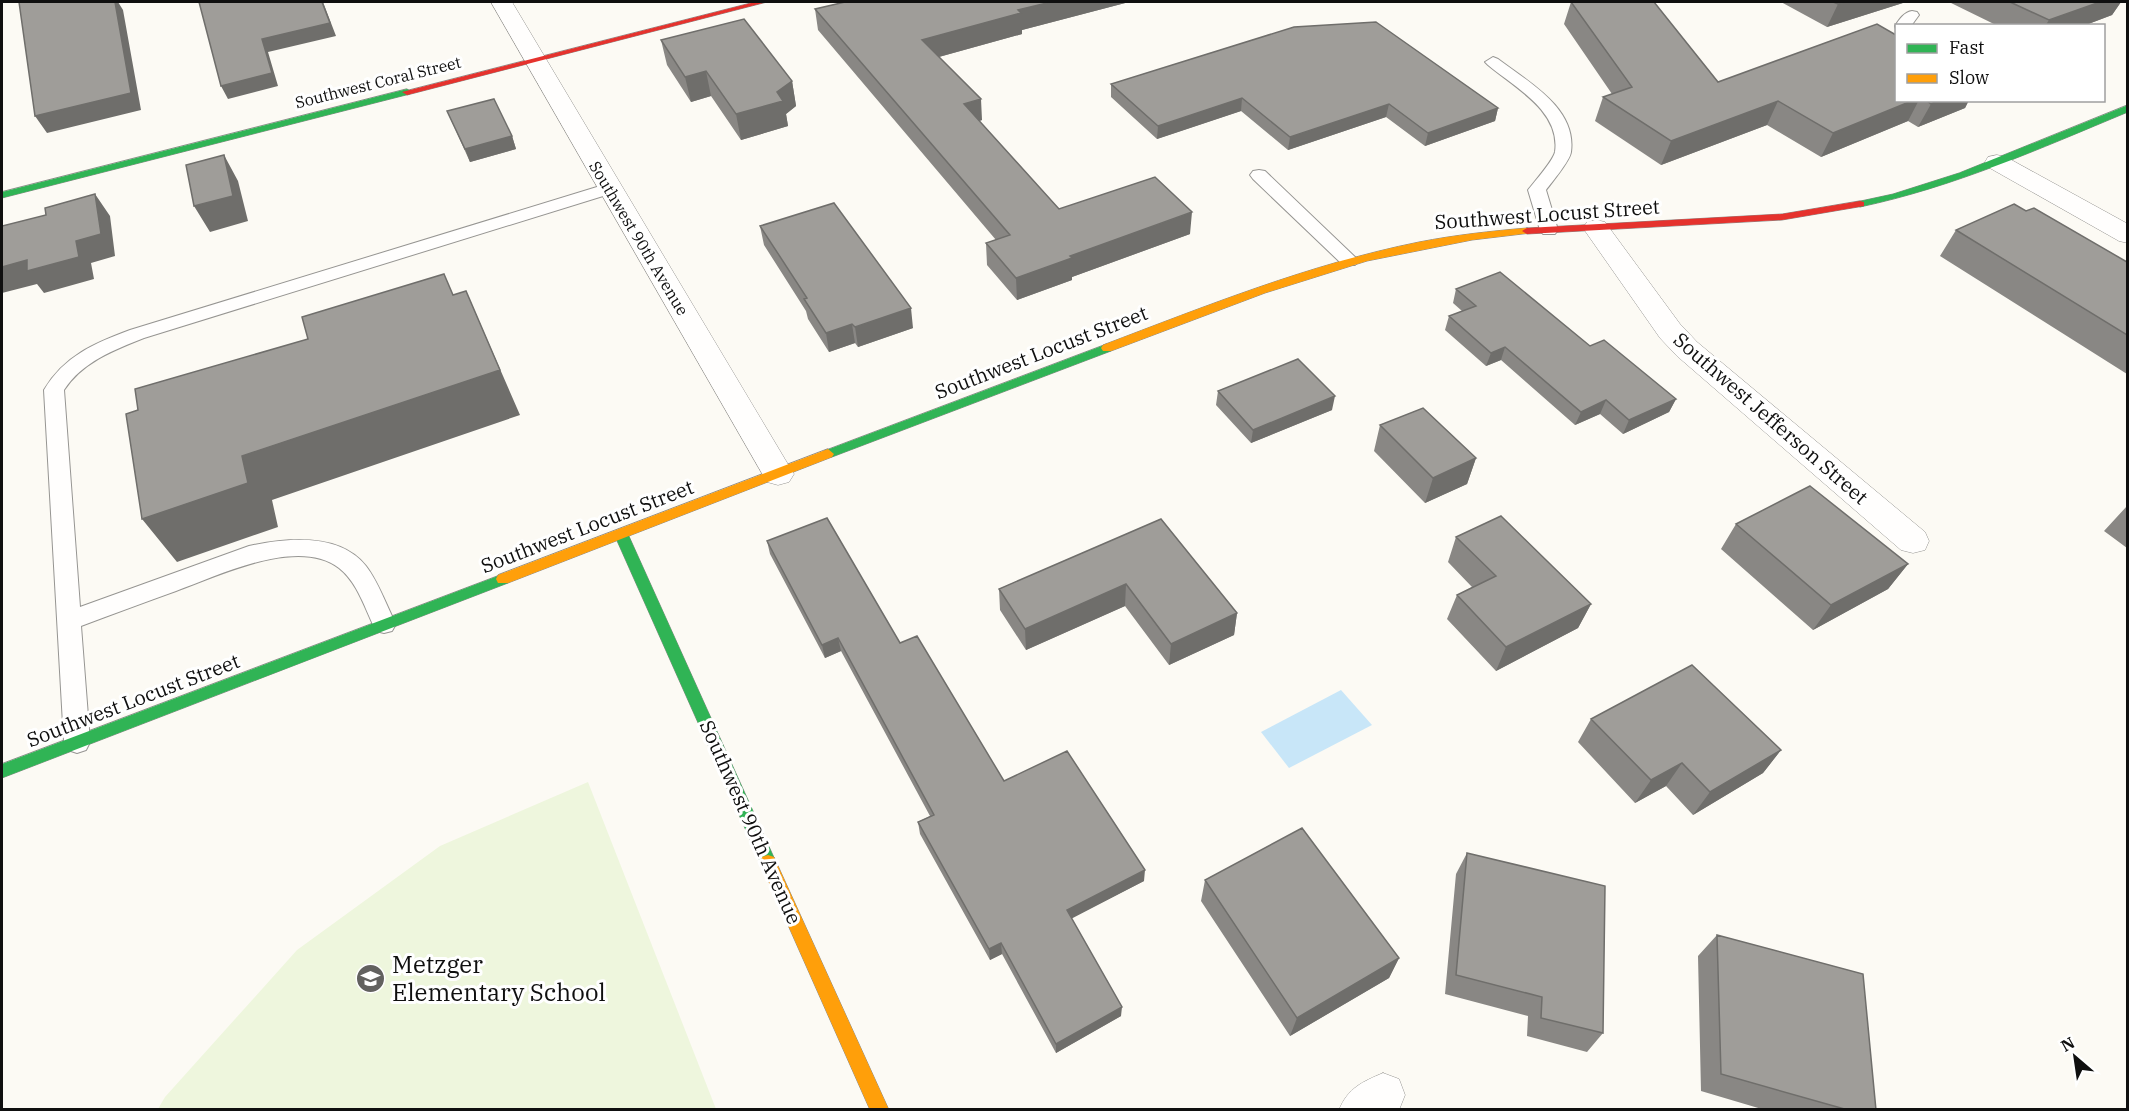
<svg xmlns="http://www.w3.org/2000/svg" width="2129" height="1111" font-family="'IBM Plex Serif',serif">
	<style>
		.pitch { fill: #eef6dd }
		.water { fill: #c8e6f8 }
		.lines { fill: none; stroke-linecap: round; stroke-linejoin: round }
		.lane-casing { stroke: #969592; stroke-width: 2 }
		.street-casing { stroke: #969592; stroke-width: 1 }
		.fast-casing { stroke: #8c8b89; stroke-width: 1 }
		.slow-casing { stroke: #8c8b89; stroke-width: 1 }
		.jam-casing { stroke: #8c8b89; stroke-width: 1 }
		.lane { fill: #fffefd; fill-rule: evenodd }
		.street { fill: #fffefd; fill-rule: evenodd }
		.fast { fill: #30b455; fill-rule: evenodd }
		.slow { fill: #ff9f0a; fill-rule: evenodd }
		.jam { fill: #e5322d; fill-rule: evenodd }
		.wall { fill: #898784 }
		.shaded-wall { fill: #6f6e6b }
		.building { fill: #9f9d99; stroke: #6f6e6b; stroke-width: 1.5 }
		.labels { text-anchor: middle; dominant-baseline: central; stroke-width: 6; stroke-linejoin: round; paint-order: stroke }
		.far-street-label { font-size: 16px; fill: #0f0f0f; stroke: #fff }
		.street-label { font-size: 20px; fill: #0f0f0f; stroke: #fff }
		.near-poi-label { font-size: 24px; fill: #0f0f0f; stroke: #fff; text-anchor: start }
	</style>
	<rect width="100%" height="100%" fill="#fcfaf4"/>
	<path class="pitch" d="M588 782 716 1109H158L165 1097 297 950 440 846Z"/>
	<path class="water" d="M1341 690 1372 725 1289 768 1261 732Z"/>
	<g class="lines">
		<defs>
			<path id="lane" d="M1912 11 1917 12 1919 15 1911 26H1896V29L1895 26C1899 20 1904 12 1912 11Z
				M1493 57 1498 59C1528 82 1577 108 1571 152 1570 161 1552 182 1546 190L1558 230 1555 234H1543L1540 230 1528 190C1535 181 1553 161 1555 152 1561 111 1514 87 1488 65L1485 62Z
				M1259 170 1265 171 1355 257 1358 261 1355 265H1343L1253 179 1250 175 1253 171Z
				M610 183 616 184 619 188 616 192 144 338C114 350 82 362 64 390L80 607 249 546C286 538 339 532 366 566 379 583 386 605 396 624L392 631 384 633 376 631C365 609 358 583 339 568 298 536 218 576 176 591 145 602 113 614 81 626L90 742 86 750 77 753 68 750 64 742 44 390C64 356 95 343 130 330Z"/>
			<path id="street" d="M491 2H512L789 466 794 474 789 482 778 485 767 482Z
				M1997 155 2006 157 2128 224V243L2119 241 1988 167 1985 162 1988 157Z
				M1596 220 1605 222 1680 324 1697 342 1925 532 1929 541 1925 550 1913 553 1901 550 1677 356 1660 338 1583 228 1587 222Z
				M1383 1073 1399 1079 1405 1095 1399 1110H1339C1348 1088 1362 1082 1383 1073Z"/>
			<path id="fast" d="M407 89 412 92 410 94 2 198V192Z
				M2128 105V112C2039 149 1954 187 1860 207L1855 204 1856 202 1893 194 1959 173Z
				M1107 344 1111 345 1113 348 1111 351 832 457H824L822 454 824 451Z
				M621 529 628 534 776 862 774 867 768 869 762 867 760 862 614 534Z
				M503 574 508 575 510 579 508 583 2 778V764Z"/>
			<path id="slow" d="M1527 228 1531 229V233L1472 240 1367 261 1265 293 1111 351H1103L1101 348 1103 345C1206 306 1310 264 1419 242 1455 235 1491 231 1527 228Z
				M828 449 834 454 832 457 508 583H498L496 579 498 575Z
				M768 855 774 857 889 1110H870L760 862 762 857Z"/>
			<path id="jam" d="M755 2H767L407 95 402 92Z
				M1860 201 1864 202V206L1782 220 1527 234 1522 231 1527 228 1782 214Z"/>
		</defs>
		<use href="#lane" class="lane-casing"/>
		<use href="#street" class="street-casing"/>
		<use href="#fast" class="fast-casing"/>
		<use href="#slow" class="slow-casing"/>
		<use href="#jam" class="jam-casing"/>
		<use href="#lane" class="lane"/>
		<use href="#street" class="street"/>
		<use href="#fast" class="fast"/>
		<use href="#slow" class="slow"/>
		<use href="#jam" class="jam"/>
	</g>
	<path class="wall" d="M845 2H1129L1022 30V34L939 57 982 120 979 121 1059 209 1190 234 1072 277V280L1017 300 987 265 986 243 996 240 818 30 815 9Z
		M1571 2 1718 82 1896 100H1969L1965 108 1918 127 1908 121 1821 157 1767 125 1661 165 1595 121 1603 97 1612 94 1564 24Z
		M1781 2H1906L1827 27Z
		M1949 2H2121L2112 15 2083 26H1998Z
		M661 40 792 81 796 106 786 114 788 126 741 140 711 96 691 102 667 65Z
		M1111 84 1498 108 1495 121 1425 146 1386 117 1288 150 1241 111 1157 139 1111 97Z
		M447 111 512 136 516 149 470 162Z
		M2026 211 2127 262V374L1940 256 1956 230Z
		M760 226 913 328 858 347 855 343 829 352 808 319 806 311 764 245Z
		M1456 289 1590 346 1676 399 1669 412 1623 434 1600 414 1575 425 1501 360 1486 366 1445 330 1449 316 1462 311 1453 303Z
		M1218 391 1332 410 1251 443 1216 405Z
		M1380 425 1476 458 1467 484 1425 503 1374 451Z
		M2127 506V548L2104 531Z
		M1161 519 1237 613 1234 635 1169 665 1125 606 1026 650 1000 610 999 589Z
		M1736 524 1908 564 1888 589 1813 630 1721 549Z
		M1456 537 1591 604 1578 628 1496 671 1447 619 1457 595 1472 587 1448 562Z
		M767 541 900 643 1004 781 1144 881 1071 918 1121 1016 1056 1053 1002 954 990 960 920 834 918 822 930 816 841 651 825 658 770 554Z
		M1591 719 1781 750 1763 773 1693 815 1666 786 1635 803 1578 742Z
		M1467 853 1603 1033 1587 1052 1527 1036 1528 1016 1445 994 1456 874Z
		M1205 880 1399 958 1389 978 1290 1036 1201 901Z
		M1717 935 1876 1110H1765L1701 1091 1698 956Z"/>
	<path class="shaded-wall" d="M115 2H118L123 10 141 110 47 133 35 116Z
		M322 2H323L336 36 268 52 278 86 228 99 221 86 262 39Z
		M1051 2H1129L1022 30V34L924 61 922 40 1018 10Z
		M1846 2H1906L1827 27 1838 4Z
		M2100 2H2121L2112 15 2083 26H2045L2049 20Z
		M706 71 711 96 691 102 685 77Z
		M792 81 796 106 786 114 788 126 741 140 736 114 777 92Z
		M1242 98 1241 111 1157 139 1158 126Z
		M981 99 982 120 965 126 964 104Z
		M1914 100H1919L1908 121 1821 157 1833 133Z
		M1939 100H1969L1965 108 1918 127 1931 104Z
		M1778 101 1767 125 1661 165 1671 141Z
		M1389 104 1386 117 1288 150 1290 137Z
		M1498 108 1495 121 1425 146 1428 133Z
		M512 136 516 149 470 162 465 149Z
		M224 155 238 181 248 221 210 232 194 206Z
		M95 194 110 216 115 256 91 263 94 279 44 293 37 284 2 293V267L76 241Z
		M1192 212 1190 234 1072 277V280L1017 300 1016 278 1070 256Z
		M466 291 520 415 272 500 278 527 177 562 142 519 242 456Z
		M911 308 913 328 858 347 855 327Z
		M852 324 855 343 829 352 826 333Z
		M1505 347 1501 360 1486 366 1491 353Z
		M1335 396 1332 410 1251 443 1253 430Z
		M1676 399 1669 412 1623 434 1629 420Z
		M1606 400 1600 414 1575 425 1581 412Z
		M1476 458 1467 484 1425 503 1433 478Z
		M1908 564 1888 589 1813 630 1831 605Z
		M1126 584 1125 606 1026 650 1025 629Z
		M1591 604 1578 628 1496 671 1506 647Z
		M1237 613 1234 635 1169 665 1171 644Z
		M838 638 841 651 825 658 822 645Z
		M1781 750 1763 773 1693 815 1710 792Z
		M1682 763 1666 786 1635 803 1651 780Z
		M1145 870 1144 881 1067 921V910Z
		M1001 943 1002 954 990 960 989 949Z
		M1399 958 1389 978 1290 1036 1297 1018Z
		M1122 1007 1121 1016 1056 1053V1044Z"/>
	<path class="building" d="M19 2H115L131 93 35 116Z
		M199 2H322L330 23 262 39 272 73 221 86Z
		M845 2H1051L1018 10 1021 13 922 40 981 99 964 104 1059 209 1155 177 1192 212 1070 256 1072 258 1016 278 986 243 1010 235 815 9Z
		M1571 2H1654L1718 82 1877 24 1896 35V100H1914L1833 133 1778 101 1671 141 1603 97 1632 87Z
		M1833 2H1846L1838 4Z
		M2010 2H2100L2049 20Z
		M744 19 792 81 777 92 783 101 736 114 706 71 685 77 661 40Z
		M1376 22 1498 108 1428 133 1389 104 1290 137 1242 98 1158 126 1111 84 1294 27Z
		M494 99 512 136 465 149 447 111Z
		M1926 100H1939L1931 104Z
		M224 155 233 196 194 206 186 165Z
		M95 194 101 234 76 241 79 257 27 271V260L2 267V226L46 215 45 208Z
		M834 203 911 308 855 327 852 324 826 333 804 299 807 298 760 226Z
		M2014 204 2026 211 2034 208 2127 262V335L1956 230Z
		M1500 272 1590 346 1604 340 1676 399 1629 420 1606 400 1581 412 1505 347 1491 353 1449 316 1476 306 1456 289Z
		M444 274 453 295 466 291 500 370 242 456 248 483 142 519 126 414 138 410 135 389 308 339 302 317Z
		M1298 359 1335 396 1253 430 1218 391Z
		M1423 408 1476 458 1433 478 1380 425Z
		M1810 486 1908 564 1831 605 1736 524Z
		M1501 516 1591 604 1506 647 1457 595 1496 576 1456 537Z
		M827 518 900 643 917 636 1004 781 1067 751 1145 870 1067 910 1122 1007 1056 1044 1001 943 989 949 918 822 934 815 838 638 822 645 767 541Z
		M1161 519 1237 613 1171 644 1126 584 1025 629 999 589Z
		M1692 665 1781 750 1710 792 1682 763 1651 780 1591 719Z
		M1302 828 1399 958 1297 1018 1205 880Z
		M1467 853 1605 886 1603 1033 1541 1018 1542 997 1456 975Z
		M1717 935 1863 974 1876 1110H1848L1721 1074Z"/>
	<defs>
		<symbol id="school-disc" viewBox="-11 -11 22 22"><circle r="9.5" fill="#62615f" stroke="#fff"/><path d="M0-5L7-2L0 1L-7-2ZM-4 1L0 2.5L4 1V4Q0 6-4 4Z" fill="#fff"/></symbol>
	</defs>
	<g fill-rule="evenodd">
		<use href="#school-disc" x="354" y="962" width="33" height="33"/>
	</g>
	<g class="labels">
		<g class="far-street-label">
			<text transform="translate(378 82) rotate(-14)">Southwest Coral Street</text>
			<text transform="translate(639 238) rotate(59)">Southwest 90th Avenue</text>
		</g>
		<g class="street-label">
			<text transform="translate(1547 214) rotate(-4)">Southwest Locust Street</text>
			<text transform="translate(1041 352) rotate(-21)">Southwest Locust Street</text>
			<text transform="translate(1771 418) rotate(41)">Southwest Jefferson Street</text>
			<text transform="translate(587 526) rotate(-21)">Southwest Locust Street</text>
			<text transform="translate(133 700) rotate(-21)">Southwest Locust Street</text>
			<text transform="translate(751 822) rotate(66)">Southwest 90th Avenue</text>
		</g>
		<g class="near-poi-label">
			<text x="392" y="964">Metzger<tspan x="392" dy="28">Elementary School</tspan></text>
		</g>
	</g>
	<rect width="2129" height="1111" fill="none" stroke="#0f0f0f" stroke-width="6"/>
	<rect x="1895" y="24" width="210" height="78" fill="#ffffff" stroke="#9f9f9f" stroke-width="1.5"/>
	<rect x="1907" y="44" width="30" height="9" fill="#30b455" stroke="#9f9f9f" stroke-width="1.5"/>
	<text x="1949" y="54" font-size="18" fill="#0f0f0f">Fast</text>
	<rect x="1907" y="74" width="30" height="9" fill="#ff9f0a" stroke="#9f9f9f" stroke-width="1.5"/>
	<text x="1949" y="84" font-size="18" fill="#0f0f0f">Slow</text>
	<g transform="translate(2075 1057) rotate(331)" stroke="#ffffff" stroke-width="4.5" paint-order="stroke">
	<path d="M0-4.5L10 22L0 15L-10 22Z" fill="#0f0f0f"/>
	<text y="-9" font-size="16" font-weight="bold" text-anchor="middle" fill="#0f0f0f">N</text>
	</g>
</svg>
